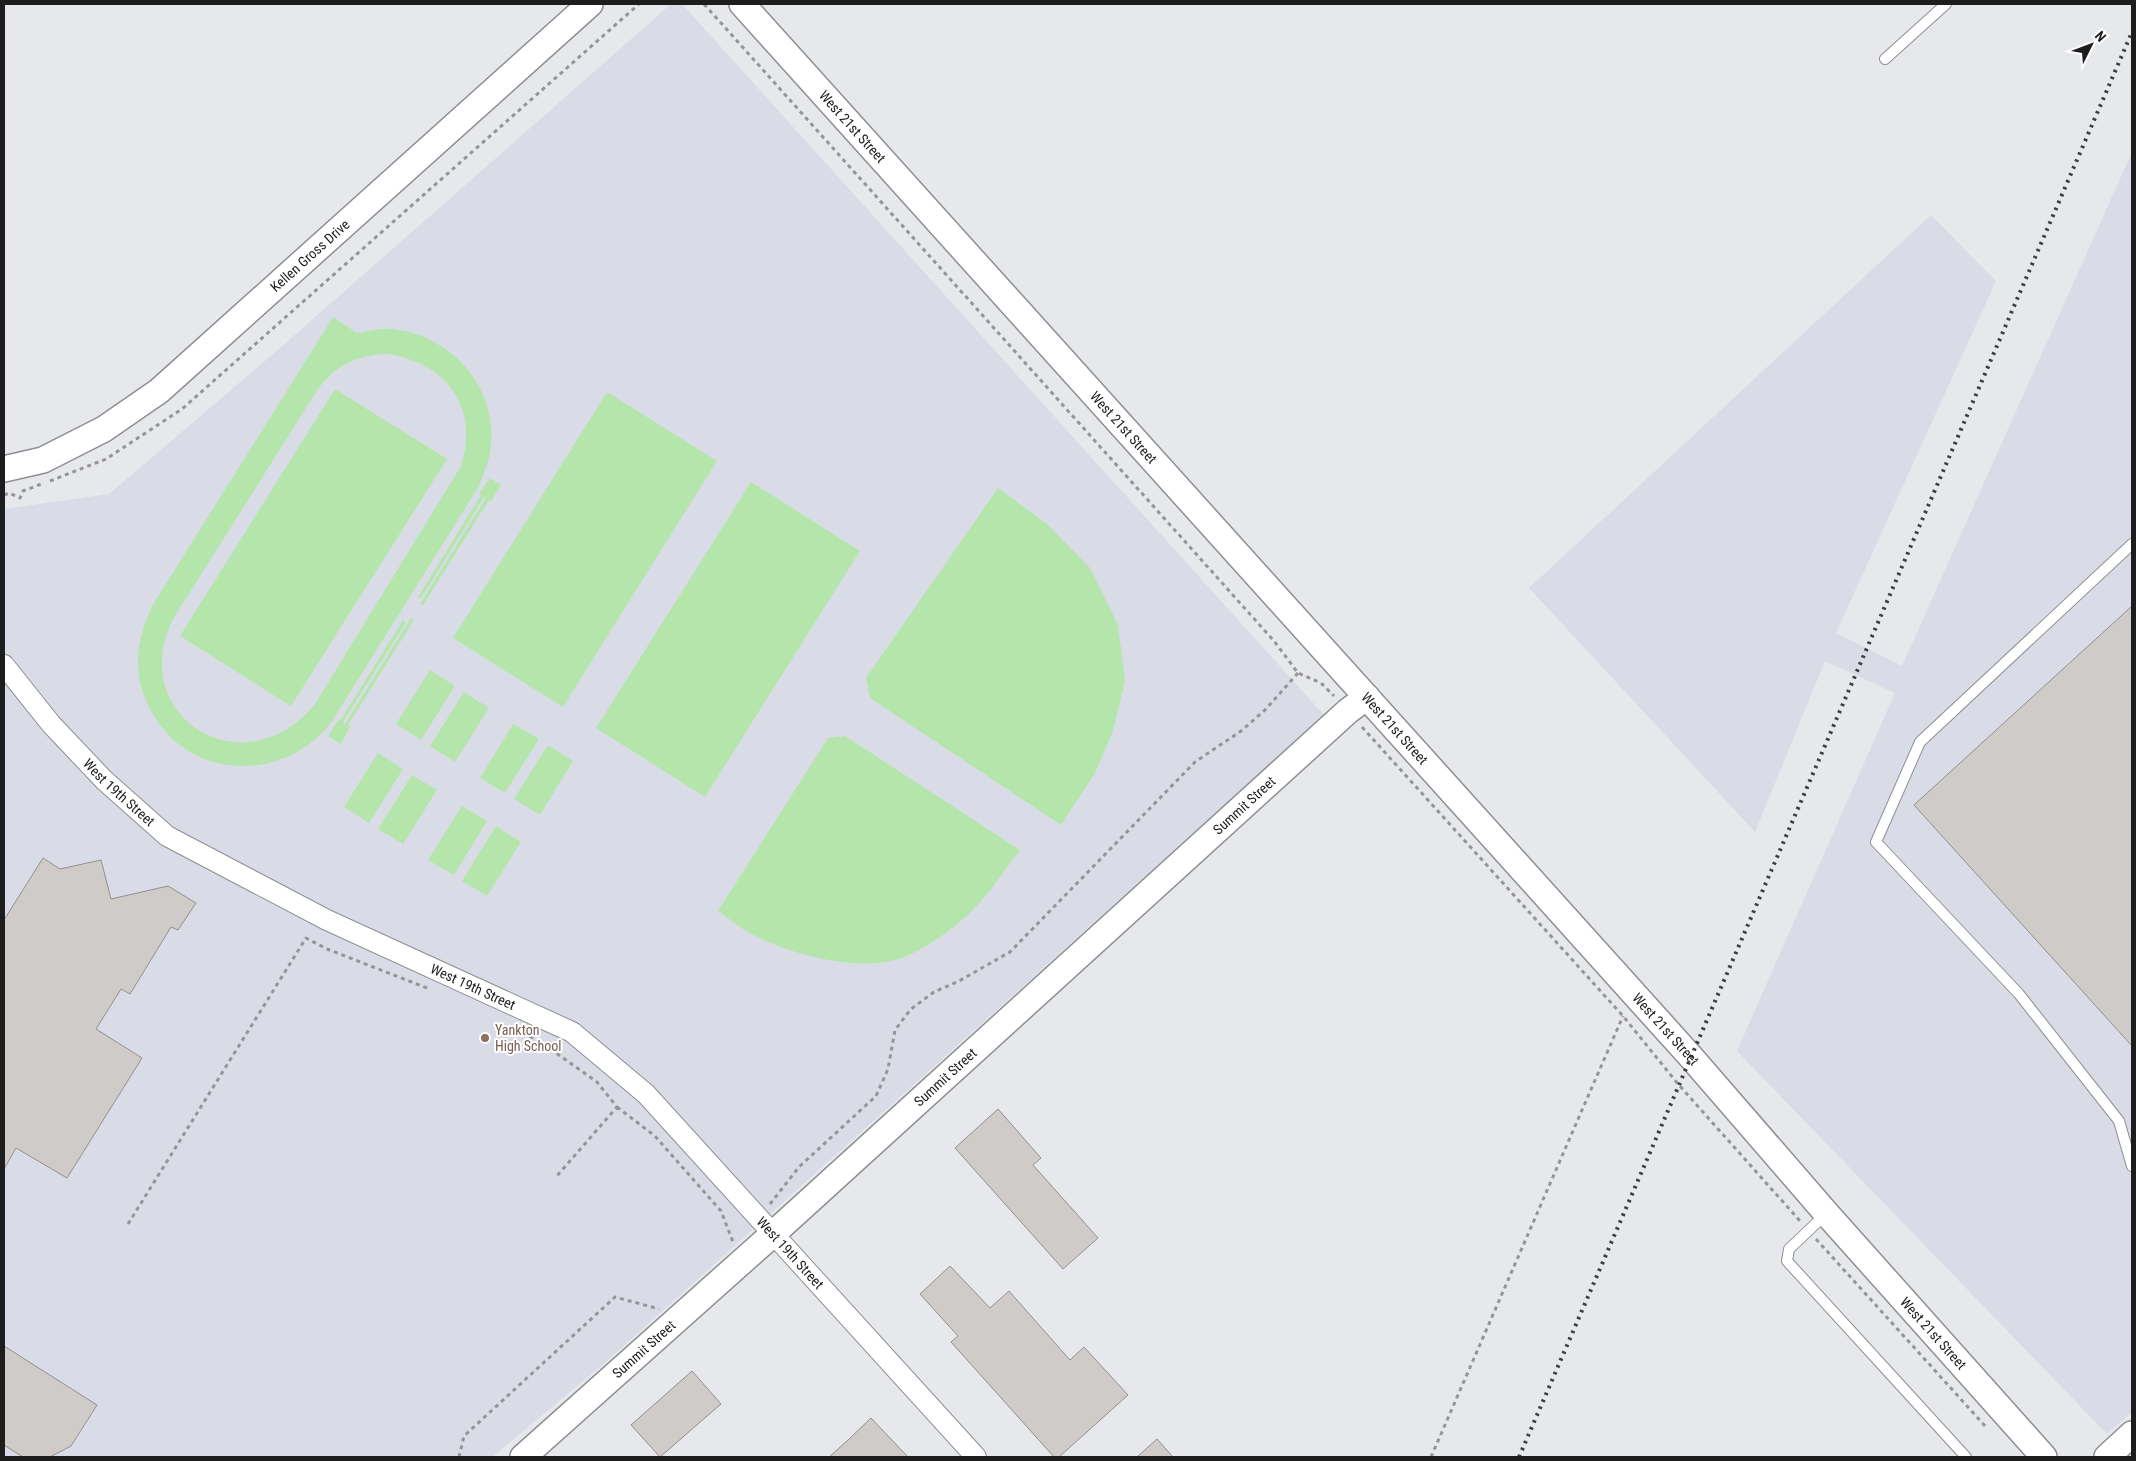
<svg xmlns="http://www.w3.org/2000/svg" width="2136" height="1461" font-family="'Roboto Condensed',sans-serif">
	<style>
		.built { fill: #d9dce6 }
		.green { fill: #b4e6ab; fill-rule: evenodd }
		.building { fill: #cecbc9; stroke: #93908e }
		.lines { fill: none; stroke-linecap: round; stroke-linejoin: round }
		.service-casing { stroke: #8e8f92; stroke-width: 12 }
		.minor-casing { stroke: #8e8f92; stroke-width: 22 }
		.tertiary-casing { stroke: #8e8f92; stroke-width: 28 }
		.path { stroke: #959598; stroke-width: 3; stroke-dasharray: 4 4; stroke-linecap: butt }
		.service { stroke: #fff; stroke-width: 10 }
		.minor { stroke: #fff; stroke-width: 20 }
		.tertiary { stroke: #fff; stroke-width: 25 }
		.rail { stroke: #3e3e40; stroke-width: 4; stroke-dasharray: 2.5 5; stroke-linecap: butt }
		.education-dot { fill: #8d6e63; stroke: #fff; stroke-width: 2 }
		.labels { text-anchor: middle; dominant-baseline: central; stroke-width: 4; stroke-linejoin: round; paint-order: stroke }
		.street-label { font-size: 14px; fill: #1d1d1e; stroke: #fff }
		.education-label { font-size: 14px; fill: #785e54; stroke: #fff; text-anchor: start }
	</style>
	<rect width="100%" height="100%" fill="#e7e8eb"/>
	<path class="built" d="M671 4H682L1324 715 607 1361 492 1457H4V509L109 494 280 348Z
		M2132 152V1412L2107 1434 1737 1051 1895 693 1825 661 1755 832 1529 588 1931 215 1996 281 1836 633 1902 666Z"/>
	<path class="green" d="M333 317 357 333C369 331 380 328 392 329 452 335 501 390 490 452 488 465 483 476 478 488L339 710C334 718 328 727 321 734 274 780 196 777 158 722 145 704 138 683 138 661 138 642 144 624 152 606ZM387 354C446 362 480 407 461 466L315 704C244 791 125 716 173 619L318 389C336 365 357 355 387 354Z
		M335 389 447 459 291 706 180 636Z
		M607 392 717 461 563 707 453 638Z
		M490 478 501 485 491 501 489 500 423 605 420 604 486 498 484 497 421 598 418 597 481 495 479 494Z
		M751 482 860 551 705 797 596 728Z
		M998 488 1048 525 1090 568 1118 625 1125 681 1113 731 1095 773 1061 825 870 698 866 678Z
		M411 618 414 620 348 725 350 727 341 744 328 736 338 720 340 721 403 620 406 622 343 722 345 724Z
		M430 670 455 686 421 740 396 724Z
		M464 692 489 708 455 762 430 746Z
		M513 724 539 739 505 793 480 778Z
		M845 736 1020 850C1007 867 995 885 981 901 963 922 932 945 907 956 863 975 786 954 746 931 736 925 727 917 718 911L828 738Z
		M548 745 573 761 540 815 514 799Z
		M378 753 403 769 369 823 344 807Z
		M412 775 437 790 403 844 378 829Z
		M462 806 487 821 454 875 428 860Z
		M496 826 521 842 487 896 462 881Z"/>
	<path class="building" d="M2132 606V1046L1914 805Z
		M43 858 60 869 101 860 111 899 168 886 196 903 178 930 171 927 130 994 121 989 96 1029 142 1058 67 1178 16 1148 4 1169V920Z
		M998 1109 1041 1158 1033 1165 1098 1238 1063 1269 955 1148Z
		M950 1266 990 1308 1009 1291 1070 1360 1084 1347 1128 1395 1059 1457H1054L951 1342 958 1336 920 1294Z
		M4 1346 97 1405 71 1446 50 1457H23L4 1445Z
		M692 1371 721 1404 660 1457 631 1425Z
		M871 1418 908 1457H829L847 1441Z
		M1157 1439 1173 1457H1137Z"/>
	<g class="lines">
		<defs>
			<path id="service" d="M1885 59 1946 4
				M2132 544 1920 742 1876 842 2019 994 2119 1121 2132 1166
				M1826 1214 1789 1249 1787 1261 1966 1457"/>
			<g id="minor">
				<path id="s1" d="M4 665 51 724 104 780 167 836 327 920 572 1032 646 1094 976 1457"/>
			</g>
			<g id="tertiary">
				<path id="s2" d="M742 4 1691 1057 1827 1214 2044 1457"/>
				<path id="s3" d="M4 469 43 460 104 429 159 391 590 4"/>
				<path id="s4" d="M523 1457 774 1233 1348 711 1367 697"/>
				<path d="M2107 1457 2132 1434"/>
			</g>
		</defs>
		<use href="#service" class="service-casing"/>
		<use href="#minor" class="minor-casing"/>
		<use href="#tertiary" class="tertiary-casing"/>
		<path class="path" d="M704 4 1274 641 1298 673 1321 683 1334 696
			M50 481 106 459 182 409 639 4
			M4 495 9 493 20 498 23 491 44 483
			M1362 727 1623 1016 1678 1084 1800 1221
			M523 1032 549 1048 597 1082 617 1107 556 1177
			M617 1107 655 1136 721 1211 733 1242
			M770 1204 799 1167 876 1096 888 1069 895 1030 911 1009 934 992 959 981 1010 952 1195 762 1241 731 1265 710 1298 673
			M128 1224 306 938 327 949 427 988
			M1816 1239 1986 1427
			M459 1457 464 1436 615 1297 659 1309
			M1431 1457 1623 1016"/>
		<use href="#service" class="service"/>
		<use href="#minor" class="minor"/>
		<use href="#tertiary" class="tertiary"/>
		<path class="rail" d="M1519 1457 2132 32"/>
	</g>
	<circle class="education-dot" cx="485" cy="1038" r="5"/>
	<g class="labels">
		<g class="street-label">
			<text stroke="none"><textPath href="#s2" startOffset="165">West 21st Street</textPath></text>
			<text stroke="none"><textPath href="#s3" startOffset="378">Kellen Gross Drive</textPath></text>
			<text stroke="none"><textPath href="#s2" startOffset="570">West 21st Street</textPath></text>
			<text stroke="none"><textPath href="#s2" startOffset="975">West 21st Street</textPath></text>
			<text stroke="none"><textPath href="#s1" startOffset="172">West 19th Street</textPath></text>
			<text stroke="none"><textPath href="#s4" startOffset="972">Summit Street</textPath></text>
			<text stroke="none"><textPath href="#s1" startOffset="578">West 19th Street</textPath></text>
			<text stroke="none"><textPath href="#s2" startOffset="1380">West 21st Street</textPath></text>
			<text stroke="none"><textPath href="#s4" startOffset="568">Summit Street</textPath></text>
			<text stroke="none"><textPath href="#s1" startOffset="998">West 19th Street</textPath></text>
			<text stroke="none"><textPath href="#s2" startOffset="1785">West 21st Street</textPath></text>
			<text stroke="none"><textPath href="#s4" startOffset="162">Summit Street</textPath></text>
		</g>
		<g class="education-label">
			<text x="495" y="1030">Yankton<tspan x="495" dy="16">High School</tspan></text>
		</g>
	</g>
	<rect width="2136" height="1461" fill="none" stroke="#1d1d1e" stroke-width="10"/>
	<g transform="translate(2091 45) rotate(48)" stroke="#ffffff" stroke-width="4" paint-order="stroke">
	<path d="M0-4L9 19L0 12L-9 19Z" fill="#1d1d1e"/>
	<text y="-8" font-size="14" font-weight="bold" text-anchor="middle" fill="#1d1d1e">N</text>
	</g>
</svg>
